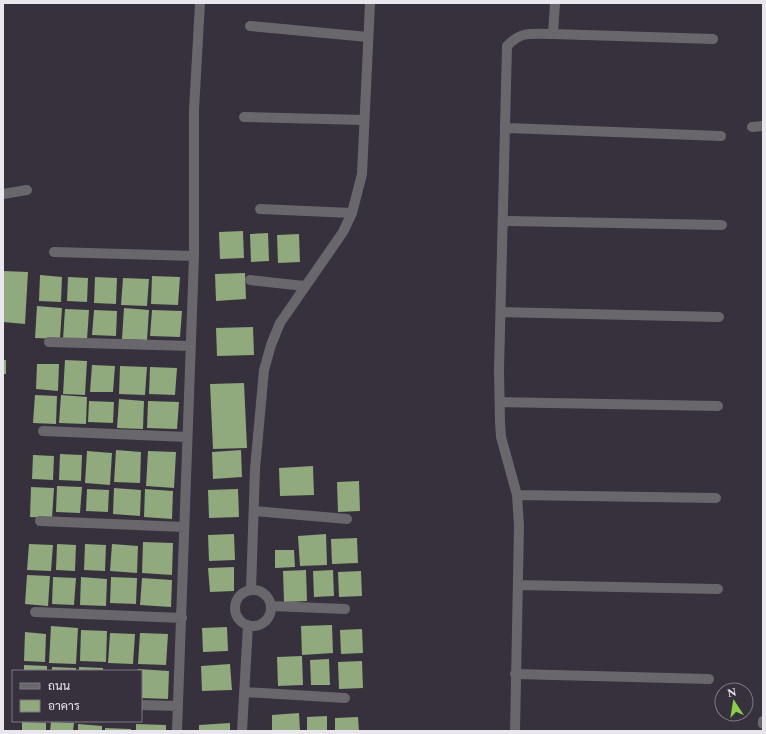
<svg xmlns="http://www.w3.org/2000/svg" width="766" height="734" font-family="Spectral,Sarabun,serif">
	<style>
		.building { fill: #90a97d }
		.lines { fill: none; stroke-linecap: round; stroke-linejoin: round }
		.minor { stroke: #69666c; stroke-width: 10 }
	</style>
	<rect width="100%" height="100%" fill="#37303d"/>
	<path class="building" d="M243 231 244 258 220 259 219 232Z
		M268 233 269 261 251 262 250 234Z
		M299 234 300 262 278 263 277 235Z
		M3 271 28 272 25 324 3 322Z
		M245 273 246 299 216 301 215 274Z
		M40 275 62 277 61 302 39 301Z
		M152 276 180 277 178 305 151 304Z
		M68 277 88 278 87 302 67 301Z
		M95 277 117 278 116 304 94 303Z
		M123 278 149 279 147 306 121 305Z
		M37 306 62 308 60 339 35 338Z
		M124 308 149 310 147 340 122 339Z
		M65 309 89 310 87 340 63 339Z
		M94 310 117 311 116 336 92 335Z
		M152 310 182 311 180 337 150 336Z
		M253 327 254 355 217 356 216 328Z
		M3 360H6V374H3Z
		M65 360 87 361 85 395 63 394Z
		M37 364H59L58 391 36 389Z
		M92 365 115 366 113 392H90Z
		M120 366 147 367 145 395 119 394Z
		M150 367 177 368 175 395 149 394Z
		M244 383 247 448 213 449 210 384Z
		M35 395 57 396 56 424 33 423Z
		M61 395 87 397 86 424 59 423Z
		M119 399 144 401 143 429 117 428Z
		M89 401 114 402 113 423 88 422Z
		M148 401 179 402 177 429 147 428Z
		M116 450 141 452 140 483 114 482Z
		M241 450 242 477 213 479 212 452Z
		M87 451 112 453 110 485 85 483Z
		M148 451 176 452 174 488 146 486Z
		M60 454 82 455 81 481 59 480Z
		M33 455 54 456 53 480 32 479Z
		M313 466 314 495 280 496 279 468Z
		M359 481 360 511 338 512 337 482Z
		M57 486 82 487 80 513 56 512Z
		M31 487 54 488 52 518 30 517Z
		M114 488 141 490 140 516 113 514Z
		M87 489 109 490 108 512 86 511Z
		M145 489 173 491 172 519 144 517Z
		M238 489 239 517 209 518 208 490Z
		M234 534 235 560 209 561 208 535Z
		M326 534 327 565 300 566 298 536Z
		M357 538 358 563 332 564 331 539Z
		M143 542 173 543 172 575 142 573Z
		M29 544 53 545 51 571 27 570Z
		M57 544 76 545 75 571 56 570Z
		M85 544 106 545 105 571 84 570Z
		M112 544 138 546 137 573 110 571Z
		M275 550H294L295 567 275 568Z
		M234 567V591L210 592 208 568Z
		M306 570 307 601 284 602 283 571Z
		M333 570 334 596 314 597 313 571Z
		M361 571 362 596 339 597 338 572Z
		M27 575 50 576 48 606 25 604Z
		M53 577 76 578 74 605 52 604Z
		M81 577 107 579 106 606 80 605Z
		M111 577 137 578 136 604 110 603Z
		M142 578 172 580 171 607 140 605Z
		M332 625 333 653 302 655 301 626Z
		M51 626 78 628 76 664 49 663Z
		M227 627 228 651 203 652 202 628Z
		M362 629 363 653 341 654 340 630Z
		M81 630 107 631 106 662 80 661Z
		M25 632 46 634 45 662 24 661Z
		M110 633 135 634 133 664 108 663Z
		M140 633 168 634 166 665 138 664Z
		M302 656 303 685 278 686 277 657Z
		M329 659 330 685H311L310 660Z
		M362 661 363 688 339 689 338 662Z
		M230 664 232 690 202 691 201 666Z
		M24 665 47 666V671H24Z
		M52 667 76 668V671H52Z
		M79 667 103 668V671H79Z
		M138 669 169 671 168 699 141 698V671H137Z
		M299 713 300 731H272V715Z
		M327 716V731H307V717Z
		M358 717 359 731H335V718Z
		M22 722 46 723V731H22Z
		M51 722 74 723 73 731H50Z
		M230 723V731H199V725Z
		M78 724 102 726V731H78Z
		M136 724 166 725V731H136Z
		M105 728 131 729V731H105Z"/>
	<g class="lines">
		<path class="minor" d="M250 26 368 37
			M553 34 713 39
			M244 117 364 120
			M752 127 763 126
			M506 128 721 136
			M3 194 27 190
			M260 209 352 213
			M503 221 722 225
			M54 252 194 256
			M250 280 304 286
			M501 312 719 317
			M49 342 191 346
			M500 402 718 406
			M43 431 187 437
			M517 495 716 498
			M254 511 347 519
			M40 521 184 527
			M518 585 718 589
			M251 590 255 469 264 370 271 345 280 323 343 232 352 213 362 174 370 3
			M235 608a18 18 0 1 1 36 0a18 18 0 1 1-36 0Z
			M271 606 345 609
			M35 612 182 618
			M515 674 709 679
			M244 692 345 698
			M141 705 178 706
			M763 724V721
			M177 731 194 256V110L200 3
			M242 731 248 625
			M515 731 519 526 517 495 501 437 500 422 499 370 507 46C522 30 533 34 553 34L555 3"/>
	</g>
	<rect width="766" height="734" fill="none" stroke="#eae6ee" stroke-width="8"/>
	<rect x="12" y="670" width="130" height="52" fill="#37303d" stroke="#7f7984"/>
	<rect x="20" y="683" width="20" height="6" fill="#69666c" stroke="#7f7984"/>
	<text x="48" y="690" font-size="12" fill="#eae6ee">ถนน</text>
	<rect x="20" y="700" width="20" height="12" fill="#90a97d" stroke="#7f7984"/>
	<text x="48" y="710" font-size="12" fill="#eae6ee">อาคาร</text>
	<g transform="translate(734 702) rotate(348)"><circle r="19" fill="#37303d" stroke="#7f7984"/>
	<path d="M0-3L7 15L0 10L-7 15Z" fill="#8bce47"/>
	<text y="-6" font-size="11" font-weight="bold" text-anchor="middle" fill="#eae6ee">N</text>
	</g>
</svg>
